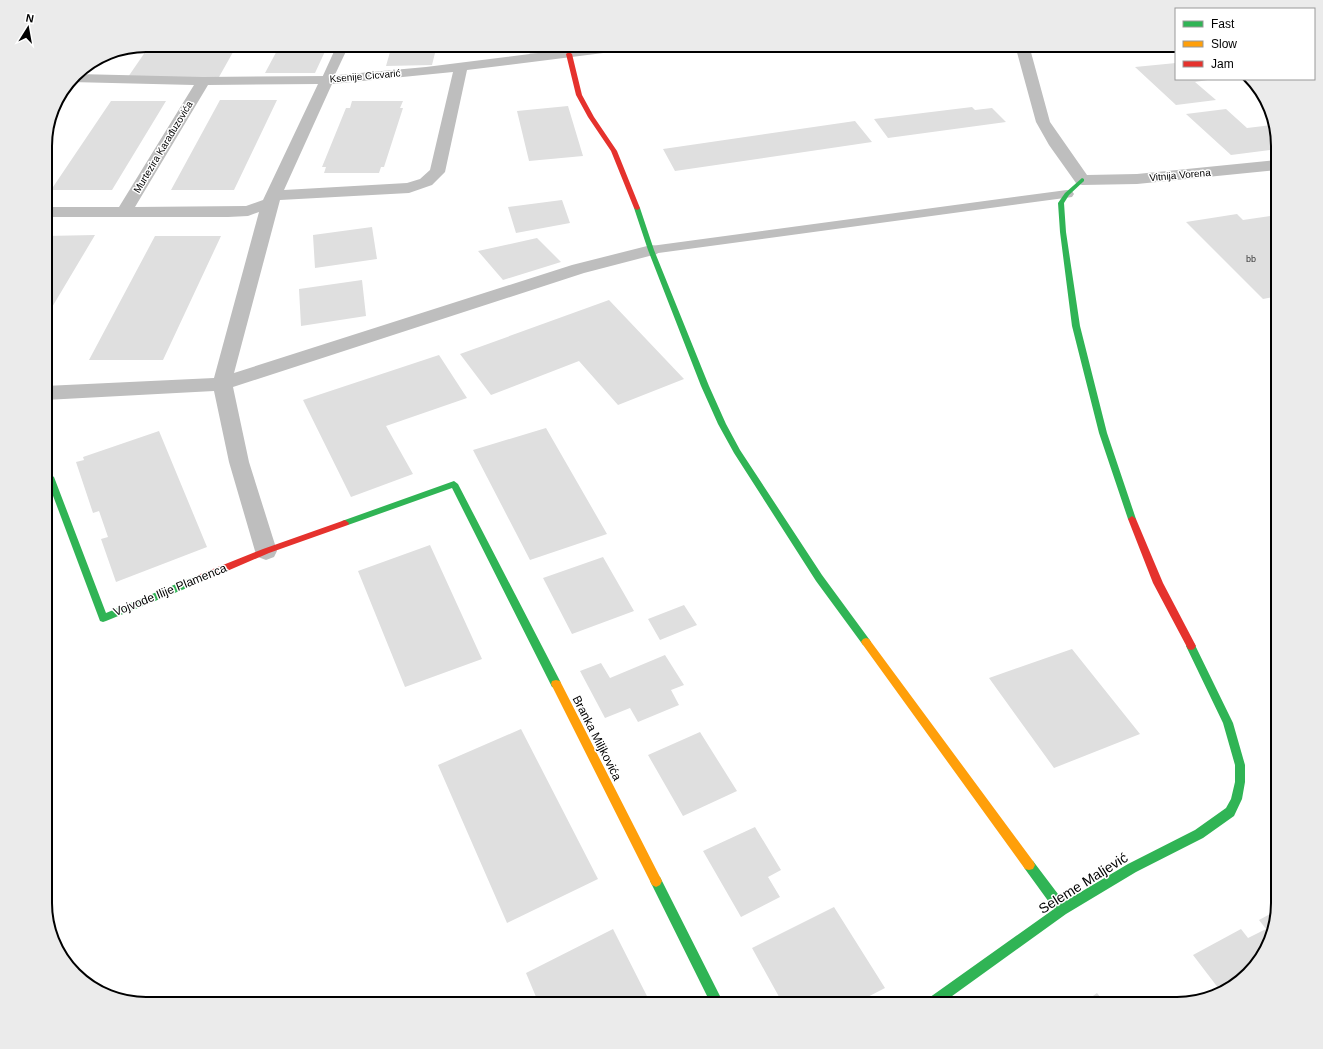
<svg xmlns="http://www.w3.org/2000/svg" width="1323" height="1049" font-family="Helvetica,sans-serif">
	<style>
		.building { fill: #dfdfdf }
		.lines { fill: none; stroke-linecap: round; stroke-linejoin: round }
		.lane { fill: #bebebe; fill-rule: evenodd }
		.street { fill: #bebebe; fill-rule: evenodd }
		.fast { fill: #30b455; fill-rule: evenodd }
		.slow { fill: #ff9f0a; fill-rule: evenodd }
		.jam { fill: #e5322d; fill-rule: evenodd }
		.labels { text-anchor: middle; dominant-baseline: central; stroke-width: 3; stroke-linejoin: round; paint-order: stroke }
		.far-number-label { font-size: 9px; fill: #383838 }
		.far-street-label { font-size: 10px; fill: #000; stroke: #fff }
		.street-label { font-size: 12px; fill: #000; stroke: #fff }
		.near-street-label { font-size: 14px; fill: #000; stroke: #fff }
		.rim { fill: none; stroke: #000; stroke-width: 2 }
	</style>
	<rect width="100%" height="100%" fill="#fff"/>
	<path class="building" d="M150 45H237L219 77H128Z
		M280 45H328L315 73H265Z
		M392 45H437L432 65 386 66Z
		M528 45H573L575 51 530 55Z
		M1176 63V79H1214L1195 82 1216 100 1176 105 1135 67Z
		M220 100H277L234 190H171Z
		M111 101H166L112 190H51Z
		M352 101H403L400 108H403L384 167H381L379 173H324L326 167H322L346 108H350Z
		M568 106 583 156 529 161 517 111Z
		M972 107 975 110 992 108 1006 122 888 138 874 119Z
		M1226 109 1247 128 1273 125 1278 149 1231 155 1186 114Z
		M855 121 872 142 675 171 663 149Z
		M562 200 570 223 516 233 508 207Z
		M1237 214 1243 220 1278 215V296L1263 299 1186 222Z
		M372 227 377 259 315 268 313 235Z
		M95 235 45 319V236Z
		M155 236H221L163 360H89Z
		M537 238 561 262 503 280 478 251Z
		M362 280 366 316 301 326 299 289Z
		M609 300 684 379 618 405 579 361 491 395 460 354Z
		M439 355 467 398 386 426 413 474 351 497 303 400Z
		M546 428 607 534 530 560 473 450Z
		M159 431 207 547 116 582 101 539 108 537 99 511 93 513 76 462 84 460 83 457Z
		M430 545 482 659 405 687 358 571Z
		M603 557 634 611 572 634 543 578Z
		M684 605 697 625 660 640 648 619Z
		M1072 649 1140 734 1054 768 989 678Z
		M665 655 684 685 671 690 679 705 638 722 630 708 605 718 580 671 601 663 610 678Z
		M521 729 598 879 507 923 438 765Z
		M700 732 737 791 683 816 648 755Z
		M755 827 781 870 768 877 780 897 741 917 703 851Z
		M834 907 885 988 854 1004H783L752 948Z
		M1276 911 1270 941 1253 969 1222 993 1193 955 1241 929 1248 938 1266 929 1259 920Z
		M613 929 651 1004H539L526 973Z
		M1097 993 1106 1004H1082Z"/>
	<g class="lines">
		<path class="lane" d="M337 45H349L331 83H323L321 80Z
			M1067 190 1072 191 1074 194 1072 197 651 254 646 253 644 250 646 247 651 246Z"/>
		<path class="street" d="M602 45H642L640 48 635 49 467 70 445 172 432 185 409 193 280 200 234 373 572 265 651 245 657 246 660 250 657 254 584 273 233 387 249 462 277 551 274 557 266 560 258 557 255 551 229 462 214 391 45 400V386L214 378 259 212 248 216 228 217H45V207H119L194 85 71 82 77 74 203 77 327 76 426 67ZM453 72 430 170 420 179 407 183 284 190 332 84ZM318 84 263 200 246 206 135 207 208 85Z
			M1015 45H1029L1050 122 1087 175 1137 174 1278 160V170L1137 184 1082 185 1076 183 1049 145 1036 122Z"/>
		<path class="fast" d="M1082 178 1084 179V181L1069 195 1064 203 1066 232 1080 326 1107 433 1136 519 1132 522 1128 519 1099 433 1072 326 1060 232 1058 203 1065 193Z
			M637 206 640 208 654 250 709 386 726 424 740 450 822 575 869 639 871 642 869 645 866 646 863 645 816 581 734 453 718 424 701 386 648 250 634 208Z
			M50 474 54 477 106 613 198 575H204L206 578 204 581 106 621 103 622 100 621 46 477Z
			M454 481 458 484 560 681 561 684 560 687 556 688 552 687 452 488 348 525H342L341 523 342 521Z
			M1191 642 1194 643 1233 723 1245 765V782L1242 799 1234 816 1203 838 1136 872 1066 914 941 1004H924L926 1000 1054 909 1025 869 1023 865 1025 861 1029 860 1033 861 1064 902 1128 864 1195 830 1226 808 1231 799 1235 782V765L1223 723 1186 646 1188 643Z
			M656 875 660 877 724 1004H711L650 881 652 877Z"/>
		<path class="slow" d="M866 638 869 639 1033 861 1035 865 1033 869 1029 870 1025 869 863 645 861 642 863 639Z
			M556 680 560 681 660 877 662 881 660 885 656 887 652 885 551 684 552 681Z"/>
		<path class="jam" d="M569 52 572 54 582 95 594 117 617 151 640 208 639 209 637 210 634 208 611 151 588 117 576 95 566 54Z
			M1132 516 1136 519 1163 583 1196 646 1194 649 1191 650 1188 649 1153 583 1128 519Z
			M345 520 349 523 348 525 269 553 204 581H198L196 578 198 575 263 549Z"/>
	</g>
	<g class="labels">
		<g class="far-number-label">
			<text x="1251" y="259">bb</text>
		</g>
		<g class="far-street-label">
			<text transform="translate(365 76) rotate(-5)">Ksenije Cicvarić</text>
			<text transform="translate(163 147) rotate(-59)">Murtezira Karađuzovića</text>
			<text transform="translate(1180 175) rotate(-5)">Vitnija Vorena</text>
		</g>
		<g class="street-label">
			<text transform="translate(170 590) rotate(-22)">Vojvode Ilije Plamenca</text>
			<text transform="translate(597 738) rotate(63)">Branka Miljkovića</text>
		</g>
		<g class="near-street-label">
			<text transform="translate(1083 883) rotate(-32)">Seleme Maljević</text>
		</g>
	</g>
	<path d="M0 0H1323V1049H0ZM146 52H1177A94 94 0 0 1 1271 146V903A94 94 0 0 1 1177 997H146A94 94 0 0 1 52 903V146A94 94 0 0 1 146 52Z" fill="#ebebeb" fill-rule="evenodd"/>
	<path class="rim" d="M146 52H1177A94 94 0 0 1 1271 146V903A94 94 0 0 1 1177 997H146A94 94 0 0 1 52 903V146A94 94 0 0 1 146 52Z"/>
	<rect x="1175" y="8" width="140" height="72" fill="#ffffff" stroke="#999999"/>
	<rect x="1183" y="21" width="20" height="6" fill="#30b455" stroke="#999999"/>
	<text x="1211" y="28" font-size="12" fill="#000000">Fast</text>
	<rect x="1183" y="41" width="20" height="6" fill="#ff9f0a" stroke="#999999"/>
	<text x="1211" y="48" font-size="12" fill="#000000">Slow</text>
	<rect x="1183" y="61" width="20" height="6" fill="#e5322d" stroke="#999999"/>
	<text x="1211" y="68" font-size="12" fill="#000000">Jam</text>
	<g transform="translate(28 28) rotate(11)" stroke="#ffffff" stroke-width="3" paint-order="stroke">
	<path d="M0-3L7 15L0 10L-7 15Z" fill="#000000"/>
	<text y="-6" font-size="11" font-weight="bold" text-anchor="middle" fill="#000000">N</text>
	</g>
</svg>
